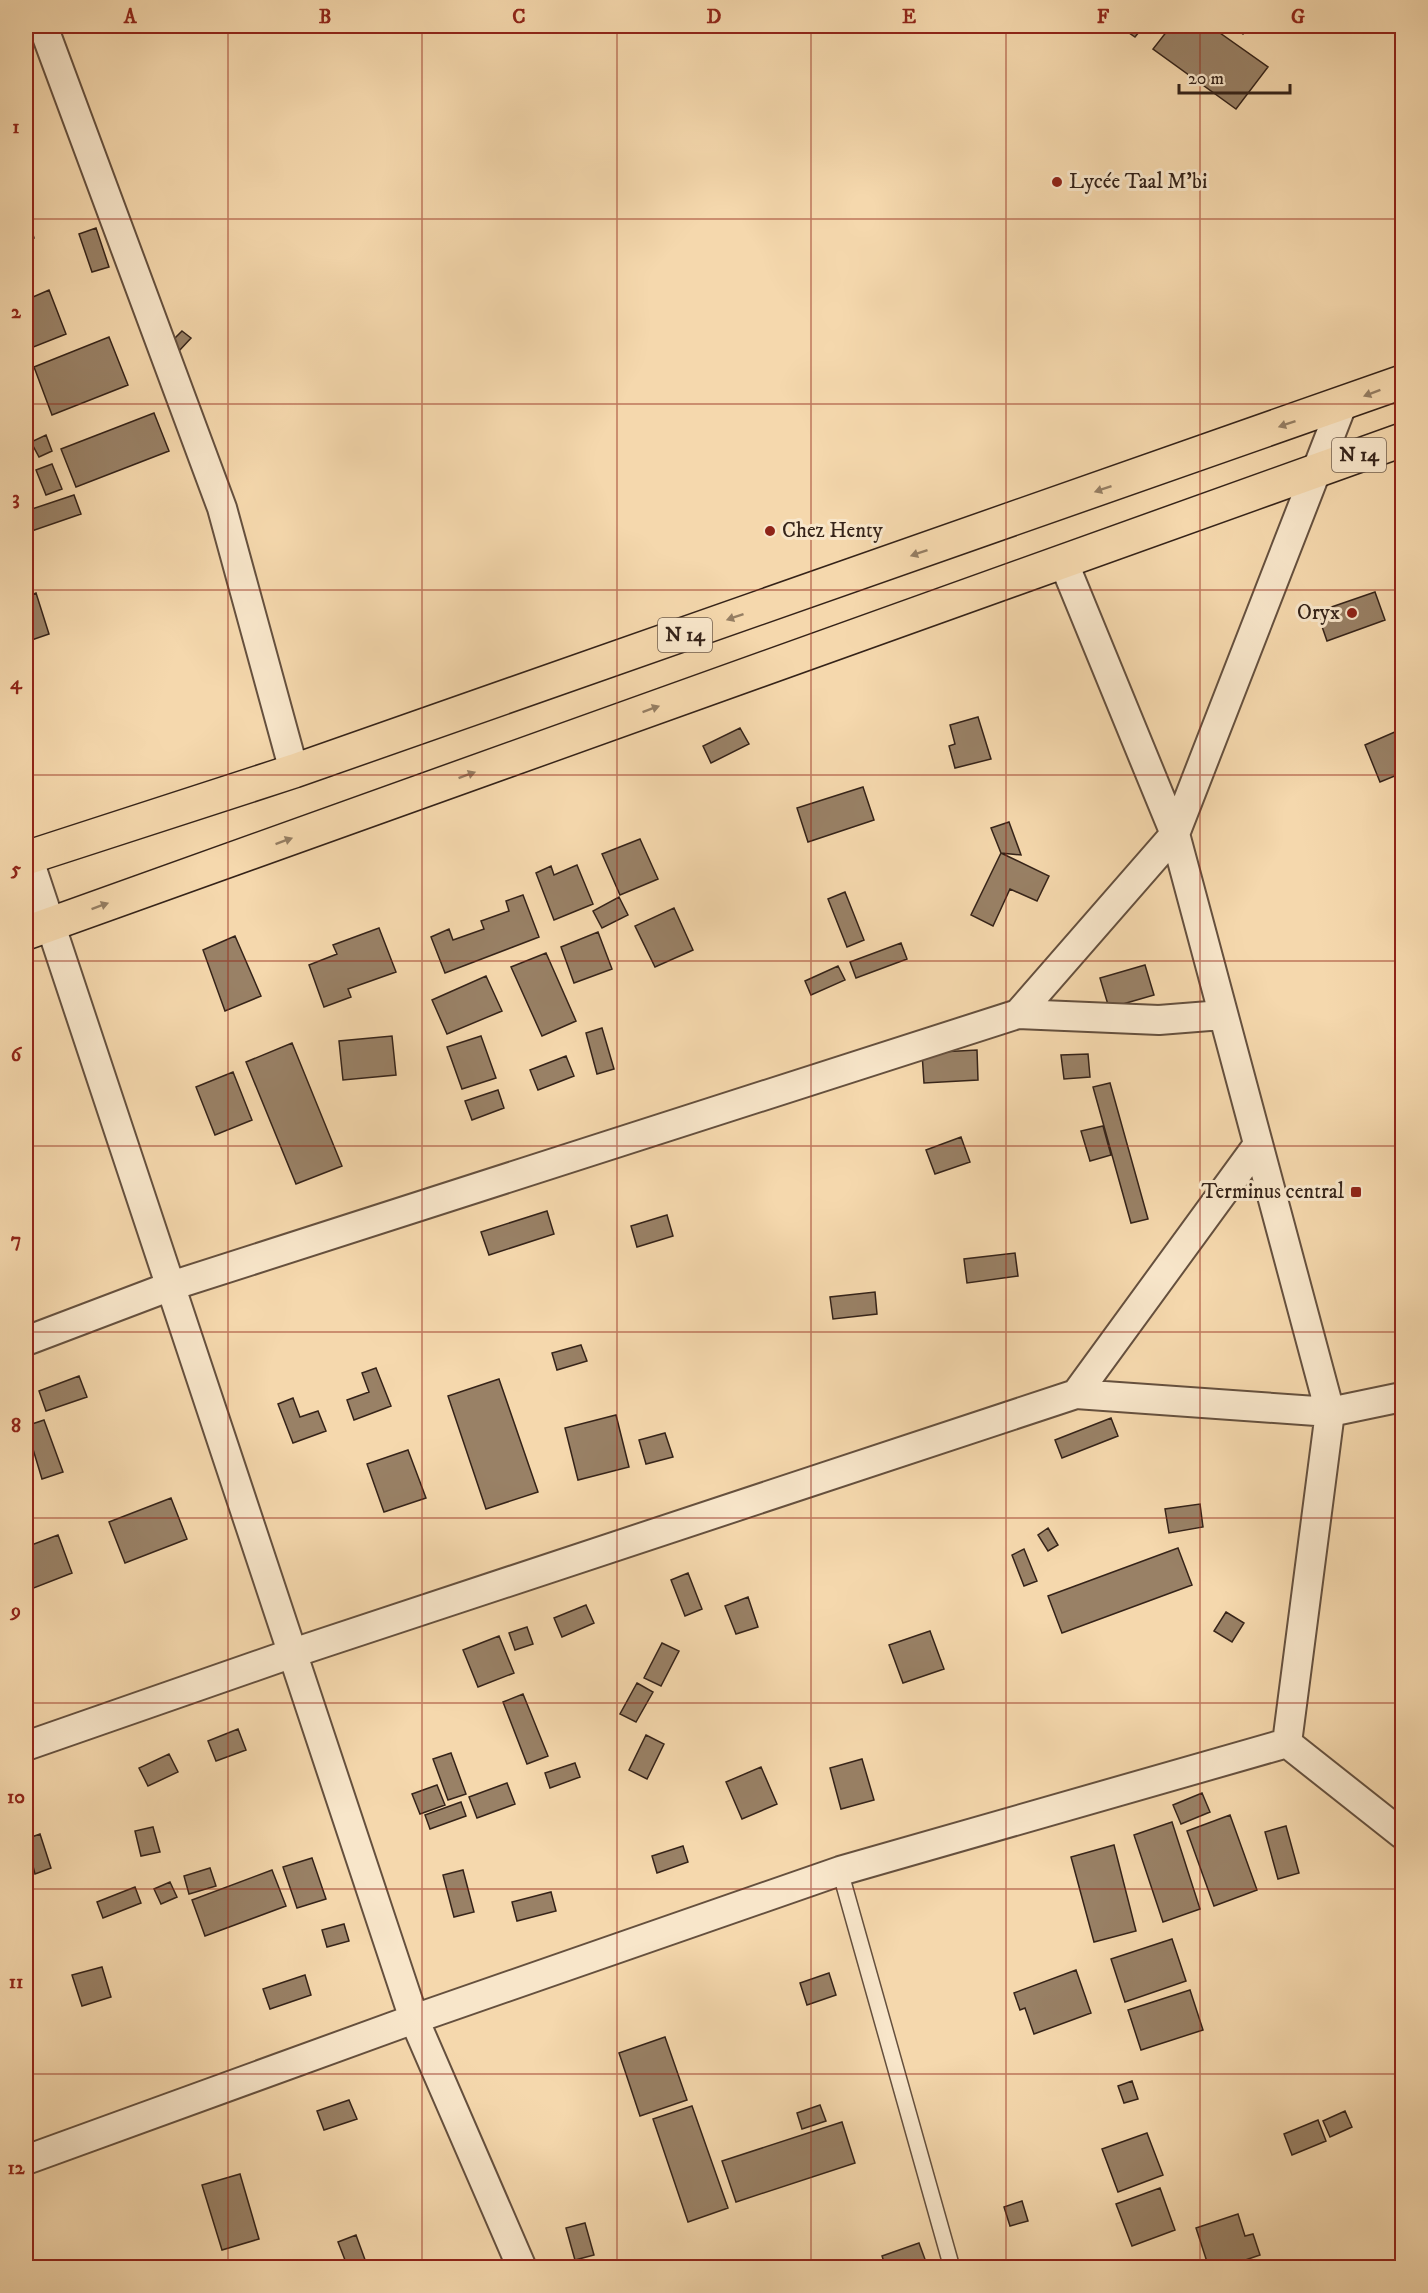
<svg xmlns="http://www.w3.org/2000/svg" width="1428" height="2293" font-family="'IM FELL DW Pica',serif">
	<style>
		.building { fill: #998166; stroke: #352319; stroke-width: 1.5 }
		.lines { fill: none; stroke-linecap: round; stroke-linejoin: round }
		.service-casing { stroke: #65503e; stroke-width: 18 }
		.minor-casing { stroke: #65503e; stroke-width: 32 }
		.primary-casing { stroke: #352319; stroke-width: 36 }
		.service { stroke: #f8e6ca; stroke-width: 15 }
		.minor { stroke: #f8e6ca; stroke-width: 28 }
		.primary { stroke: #f5d8ad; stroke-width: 33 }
		.oneway { fill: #957e63 }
		.grid { fill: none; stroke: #8f2418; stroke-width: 1.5; stroke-opacity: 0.55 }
		.poi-dot { fill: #8f2418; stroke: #f8e6ca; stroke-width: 2 }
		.labels { text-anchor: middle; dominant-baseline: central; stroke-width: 6; stroke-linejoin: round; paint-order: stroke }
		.shield { fill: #f8e6ca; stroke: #705e4e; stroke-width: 1.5 }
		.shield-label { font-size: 20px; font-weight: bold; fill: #352319 }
		.poi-label { font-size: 21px; fill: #352319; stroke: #f8e6ca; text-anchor: start }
		.neatline { fill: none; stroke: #8f2418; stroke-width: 2 }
		.grid-label { font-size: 20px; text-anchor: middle; font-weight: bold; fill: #8f2418 }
	</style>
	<rect width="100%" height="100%" fill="#f5d8ad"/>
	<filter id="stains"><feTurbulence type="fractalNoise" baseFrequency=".00333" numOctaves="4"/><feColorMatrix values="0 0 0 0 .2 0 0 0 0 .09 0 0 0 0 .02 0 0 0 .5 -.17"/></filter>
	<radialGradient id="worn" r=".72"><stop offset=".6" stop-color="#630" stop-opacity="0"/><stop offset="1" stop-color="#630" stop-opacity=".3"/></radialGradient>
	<path class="building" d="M1119 26H1144L1135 37Z
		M1171 26H1210L1268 67 1236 109 1153 49Z
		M1231 26H1249L1243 34Z
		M26 211 34 238 26 241Z
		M96 228 109 267 92 272 79 234Z
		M49 290 66 334 26 350V300Z
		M182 331 191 338 179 351 170 343Z
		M109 337 128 385 52 415 34 367Z
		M154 413 169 451 76 487 61 449Z
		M46 435 52 451 39 457 31 442Z
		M52 464 62 489 46 495 36 470Z
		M74 495 81 514 26 533V511Z
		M1375 592 1385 620 1327 641 1317 612Z
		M36 593 49 634 26 642V597Z
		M978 717 991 759 955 768 949 746 955 744 950 725Z
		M740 728 749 744 711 763 703 746Z
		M1397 731 1402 745V773L1380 782 1365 745Z
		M863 787 874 820 808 842 797 808Z
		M1009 822 1021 855 1001 853 991 828Z
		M640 839 658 879 620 895 602 854Z
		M1001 853 1049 876 1037 901 1010 889 993 926 971 915Z
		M577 865 593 904 554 920 536 873 551 866 554 875Z
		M845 892 864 940 847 947 828 899Z
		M523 895 539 937 445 973 431 937 449 929 453 940 484 929 481 921 509 911 506 901Z
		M619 897 628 915 602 928 593 911Z
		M674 908 693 950 655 967 635 926Z
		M379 928 396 972 348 989 351 997 324 1007 309 965 337 954 333 945Z
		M598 932 612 969 574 983 561 947Z
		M235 936 261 996 225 1011 203 950Z
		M901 943 907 959 856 978 850 962Z
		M546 953 576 1021 542 1036 511 967Z
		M1145 965 1154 995 1109 1008 1100 978Z
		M838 966 845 980 811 995 805 981Z
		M486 976 502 1011 447 1034 432 1000Z
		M602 1028 614 1069 597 1074 586 1033Z
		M392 1036 396 1075 343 1080 339 1041Z
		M481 1036 496 1078 462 1089 447 1047Z
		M292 1043 342 1166 296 1184 246 1062Z
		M977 1050 978 1080 924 1083 922 1053Z
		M1088 1054 1090 1077 1064 1079 1061 1055Z
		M566 1056 574 1076 538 1090 530 1070Z
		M233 1072 252 1120 215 1135 196 1087Z
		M1110 1083 1148 1219 1131 1223 1093 1087Z
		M498 1090 504 1108 472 1120 465 1101Z
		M1103 1126 1111 1155 1090 1161 1081 1131Z
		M961 1137 970 1162 935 1174 926 1150Z
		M547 1211 554 1234 489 1255 481 1232Z
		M667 1215 673 1236 637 1247 631 1226Z
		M1015 1253 1018 1276 967 1283 964 1259Z
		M875 1292 877 1314 833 1319 830 1297Z
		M581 1345 587 1361 557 1370 552 1353Z
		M376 1368 391 1406 354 1420 347 1400 369 1392 362 1373Z
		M79 1376 87 1397 46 1411 39 1391Z
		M499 1379 538 1492 486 1509 448 1396Z
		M293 1398 300 1417 318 1411 326 1431 293 1443 278 1404Z
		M616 1415 629 1467 578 1480 565 1428Z
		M1111 1418 1118 1436 1062 1458 1055 1440Z
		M44 1420 63 1472 42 1479 26 1426Z
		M665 1433 673 1457 646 1464 639 1440Z
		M408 1450 426 1498 384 1512 367 1464Z
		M171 1498 187 1539 125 1563 109 1522Z
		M1200 1504 1203 1527 1169 1533 1165 1509Z
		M1048 1528 1058 1545 1048 1551 1038 1535Z
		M58 1535 72 1573 26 1591V1547Z
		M1178 1548 1192 1585 1062 1633 1048 1596Z
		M1024 1549 1037 1581 1024 1586 1012 1555Z
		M688 1573 702 1609 685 1616 671 1580Z
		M748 1597 758 1627 736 1634 725 1606Z
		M586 1605 594 1623 562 1637 554 1618Z
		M1226 1612 1244 1623 1232 1642 1214 1631Z
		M527 1627 533 1644 515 1650 509 1633Z
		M930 1631 944 1669 903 1683 889 1645Z
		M499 1636 514 1673 478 1687 463 1650Z
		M662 1643 679 1651 661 1686 644 1678Z
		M1402 1645V1660L1397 1647Z
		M637 1683 653 1692 636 1722 620 1714Z
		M523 1694 548 1756 527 1764 503 1702Z
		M238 1729 246 1750 216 1761 208 1741Z
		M646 1735 664 1744 647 1779 629 1770Z
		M451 1753 466 1794 448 1800 433 1759Z
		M169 1754 178 1772 148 1786 139 1768Z
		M862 1759 874 1800 841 1809 830 1768Z
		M575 1763 580 1777 550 1788 545 1773Z
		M761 1767 777 1804 742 1819 726 1782Z
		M507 1783 515 1804 477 1818 469 1797Z
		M437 1785 445 1805 420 1814 412 1794Z
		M1202 1793 1210 1812 1181 1824 1173 1805Z
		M461 1802 466 1816 430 1829 425 1815Z
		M1230 1815 1257 1890 1214 1906 1187 1831Z
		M1172 1822 1200 1909 1163 1922 1134 1835Z
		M1286 1826 1299 1873 1278 1879 1265 1832Z
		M153 1827 160 1852 141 1856 135 1831Z
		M40 1834 51 1868 35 1874 26 1839Z
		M1114 1845 1136 1931 1094 1942 1071 1857Z
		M683 1846 688 1862 657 1873 652 1856Z
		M312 1858 326 1899 297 1908 283 1867Z
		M210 1868 216 1886 189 1894 184 1876Z
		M272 1870 286 1906 205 1936 192 1900Z
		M463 1870 474 1912 454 1917 443 1875Z
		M170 1882 177 1897 161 1904 154 1889Z
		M135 1887 141 1903 103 1918 97 1902Z
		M551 1892 556 1911 517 1921 512 1902Z
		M344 1924 349 1941 327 1947 322 1930Z
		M1172 1939 1186 1981 1125 2002 1111 1959Z
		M102 1967 111 1997 82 2006 72 1975Z
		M1076 1970 1091 2013 1034 2034 1025 2008 1020 2010 1014 1993Z
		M829 1973 836 1995 807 2005 800 1983Z
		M305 1975 311 1995 270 2009 263 1989Z
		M1190 1990 1203 2030 1141 2050 1128 2010Z
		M665 2037 687 2100 640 2116 619 2053Z
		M1132 2081 1138 2099 1124 2103 1118 2086Z
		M349 2100 357 2119 324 2130 317 2111Z
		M820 2105 826 2121 802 2129 797 2113Z
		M692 2106 728 2208 688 2222 653 2119Z
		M1345 2111 1352 2127 1330 2137 1323 2121Z
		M1318 2120 1326 2141 1292 2155 1284 2134Z
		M842 2122 855 2163 736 2202 722 2161Z
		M1147 2133 1163 2175 1118 2192 1102 2149Z
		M240 2174 259 2239 222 2250 202 2185Z
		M1160 2188 1175 2230 1132 2246 1116 2204Z
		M1022 2201 1028 2221 1010 2226 1004 2207Z
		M1238 2214 1245 2236 1253 2234 1260 2255 1222 2268H1209L1196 2228Z
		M585 2223 594 2255 575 2260 566 2228Z
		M356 2235 368 2268H325L345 2260 338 2242Z
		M919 2243 926 2262 911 2268H886L882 2256Z
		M269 2261 271 2268H253Z"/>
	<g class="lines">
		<defs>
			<path id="service" d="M840 1871 952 2268"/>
			<path id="minor" d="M43 26 222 508 294 771
				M1342 405 1175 834 1330 1412 1287 1743 1402 1834
				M26 851 414 2019 522 2268
				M1018 1014 1175 834 1063 561
				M26 1341 171 1286 1018 1014 1159 1020 1222 1015
				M1076 1394 1257 1146
				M26 1746 293 1653 1076 1394 1330 1412 1402 1397
				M26 2160 414 2019 840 1871 1287 1743"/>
			<path id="primary" d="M26 858 294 771 1402 382
				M26 933 1402 440"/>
		</defs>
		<use href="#service" class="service-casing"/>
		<use href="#minor" class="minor-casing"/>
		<use href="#primary" class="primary-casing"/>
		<use href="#service" class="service"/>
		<use href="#minor" class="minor"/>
		<use href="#primary" class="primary"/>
	</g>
	<defs><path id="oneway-solid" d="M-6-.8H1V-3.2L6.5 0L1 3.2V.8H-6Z" transform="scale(1.5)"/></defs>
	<g class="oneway">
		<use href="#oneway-solid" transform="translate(1372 393) rotate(159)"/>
		<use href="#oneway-solid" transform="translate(1287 424) rotate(161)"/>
		<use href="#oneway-solid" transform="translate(1103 489) rotate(161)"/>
		<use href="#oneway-solid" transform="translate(919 553) rotate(161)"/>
		<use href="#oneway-solid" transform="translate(735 617) rotate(161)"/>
		<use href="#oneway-solid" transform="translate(651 709) rotate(-20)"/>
		<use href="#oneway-solid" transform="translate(467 775) rotate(-20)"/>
		<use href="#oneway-solid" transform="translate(284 841) rotate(-20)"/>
		<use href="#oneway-solid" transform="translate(100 906) rotate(-20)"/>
	</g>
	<path class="grid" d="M228 26V2268M422 26V2268M617 26V2268M811 26V2268M1006 26V2268M1200 26V2268M26 219H1402M26 404H1402M26 590H1402M26 775H1402M26 961H1402M26 1146H1402M26 1332H1402M26 1518H1402M26 1703H1402M26 1889H1402M26 2074H1402"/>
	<g class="poi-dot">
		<circle cx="1057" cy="182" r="6"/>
		<circle cx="770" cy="531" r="6"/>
		<circle cx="1352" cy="613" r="6"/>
		<rect x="1350" y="1186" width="12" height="12" rx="3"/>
	</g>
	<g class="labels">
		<g class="shield">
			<rect x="1332" y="438" width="54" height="34" rx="4.5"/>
			<rect x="658" y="618" width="54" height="34" rx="4.5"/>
		</g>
		<g class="shield-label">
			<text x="1359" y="455">N 14</text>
			<text x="685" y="635">N 14</text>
		</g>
		<g class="poi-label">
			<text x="1069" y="182">Lycée Taal M'bi</text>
			<text x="782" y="531">Chez Henty</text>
			<text x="1340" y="613" text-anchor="end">Oryx</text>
			<text x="1344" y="1192" text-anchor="end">Terminus central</text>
		</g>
	</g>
	<rect width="1428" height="2293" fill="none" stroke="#f5d8ad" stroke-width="66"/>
	<path d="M1179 84v9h111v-9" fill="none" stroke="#352319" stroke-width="3"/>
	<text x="1188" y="84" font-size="18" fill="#352319" stroke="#f8e6ca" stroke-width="4.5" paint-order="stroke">20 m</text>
	<rect x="33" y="33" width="1362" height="2227" class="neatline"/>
	<g class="grid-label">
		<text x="130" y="23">A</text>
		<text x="325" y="23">B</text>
		<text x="519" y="23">C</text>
		<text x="714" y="23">D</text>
		<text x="909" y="23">E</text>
		<text x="1103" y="23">F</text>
		<text x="1298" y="23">G</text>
		<text x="16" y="133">1</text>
		<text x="16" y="318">2</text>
		<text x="16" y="504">3</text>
		<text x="16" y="689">4</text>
		<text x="16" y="875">5</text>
		<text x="16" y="1061">6</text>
		<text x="16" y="1246">7</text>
		<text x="16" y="1432">8</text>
		<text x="16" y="1617">9</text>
		<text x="16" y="1803">10</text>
		<text x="16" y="1988">11</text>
		<text x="16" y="2174">12</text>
	</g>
	<rect width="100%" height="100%" filter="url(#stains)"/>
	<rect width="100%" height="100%" fill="url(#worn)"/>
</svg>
